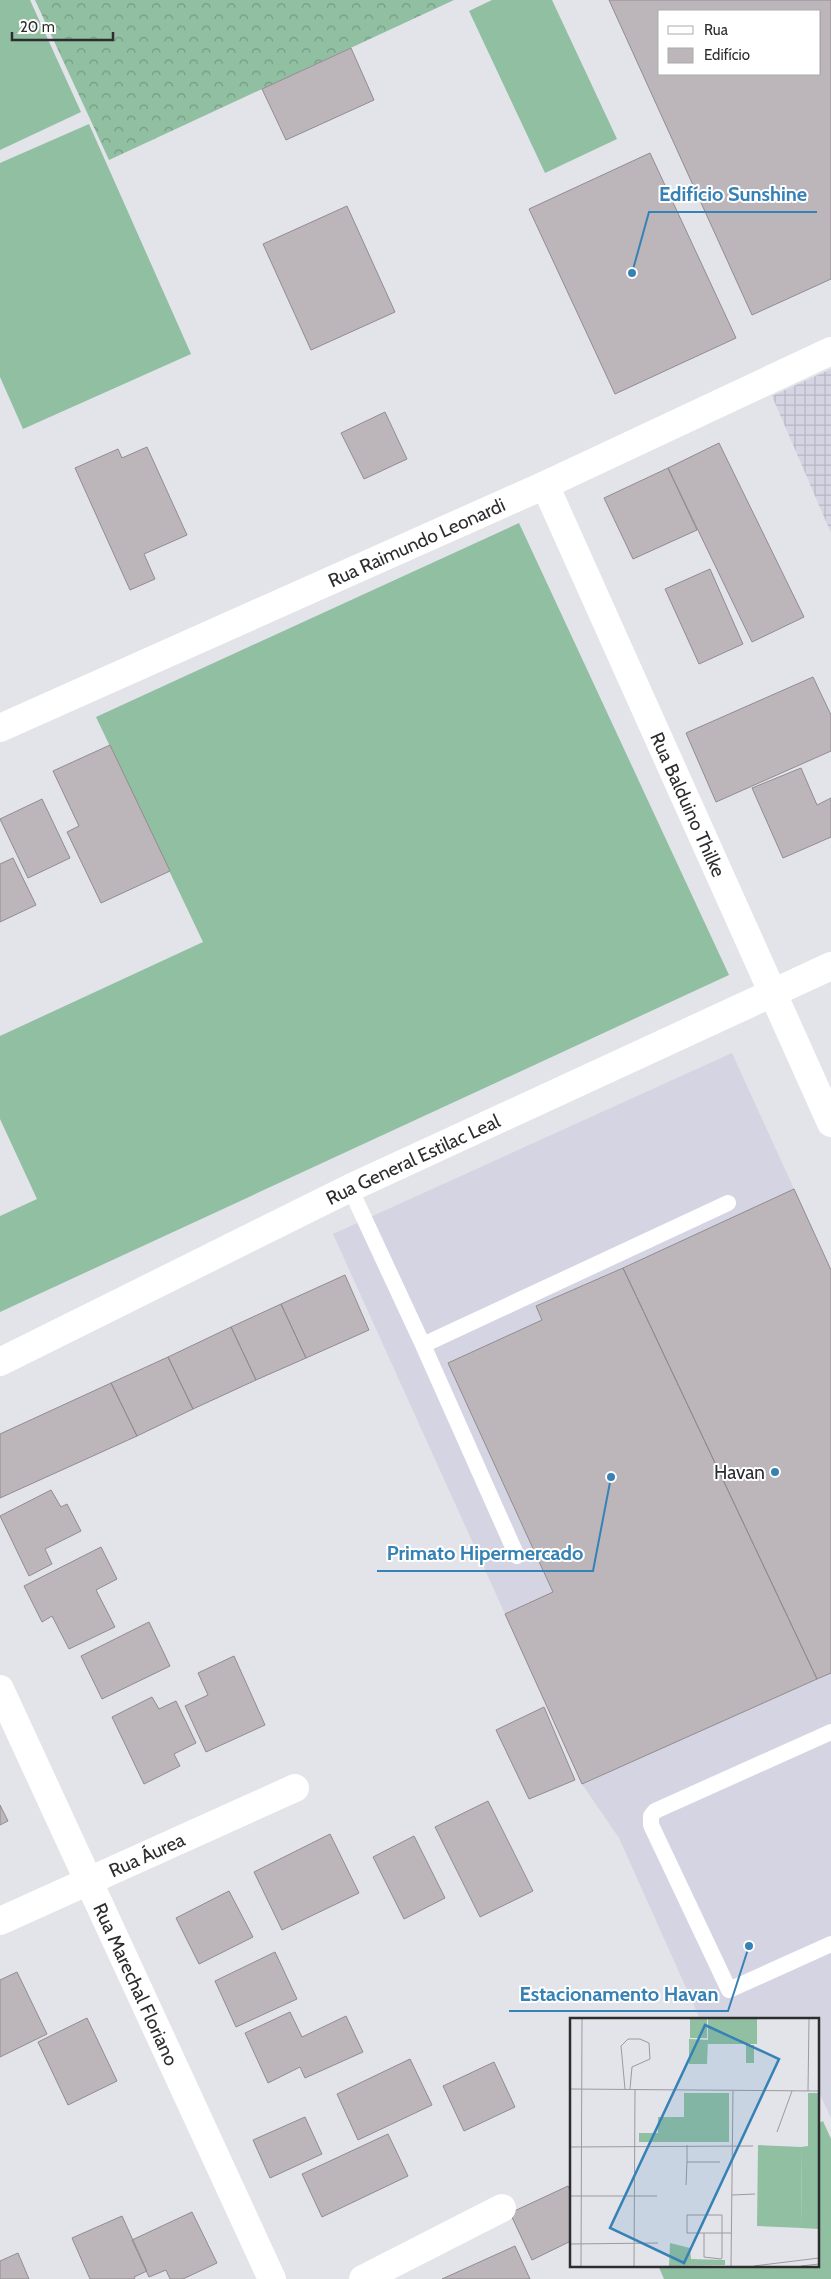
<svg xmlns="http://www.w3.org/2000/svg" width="831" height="2279" font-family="Cabin,sans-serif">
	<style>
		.built { fill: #d5d4e2 }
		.industrial { fill: url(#industrial-grid) }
		.grass { fill: #90bfa2 }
		.forest { fill: url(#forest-crowns) }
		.building { fill: #bcb6ba; stroke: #928c90; fill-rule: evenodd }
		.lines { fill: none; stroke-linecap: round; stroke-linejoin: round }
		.service { stroke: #fff; stroke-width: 16 }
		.minor { stroke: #fff; stroke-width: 28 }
		.poi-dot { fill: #3682b5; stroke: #fff; stroke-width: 2 }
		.labels { text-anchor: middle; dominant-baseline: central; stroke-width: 4; stroke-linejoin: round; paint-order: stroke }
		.street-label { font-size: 19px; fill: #2d2c2f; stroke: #fff }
		.poi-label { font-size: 19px; fill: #2d2c2f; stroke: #fff; text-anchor: end }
		.inset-road { fill: none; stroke: #9a9a9f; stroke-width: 1 }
		.view { fill: #3682b5; fill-opacity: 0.15; stroke: #3682b5; stroke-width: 2.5 }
		.inset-edge { fill: none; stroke: #2d2c2f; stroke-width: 2.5 }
		.leader { fill: none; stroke: #3682b5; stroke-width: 2 }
		.callout-dot { fill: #3682b5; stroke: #fff; stroke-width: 2 }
		.callout-label { font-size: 20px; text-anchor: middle; font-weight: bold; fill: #3682b5; stroke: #fff; stroke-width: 4; stroke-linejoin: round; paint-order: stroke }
	</style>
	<defs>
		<pattern id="industrial-grid" width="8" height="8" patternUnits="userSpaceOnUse" patternTransform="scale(1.25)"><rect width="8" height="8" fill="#d5d4e2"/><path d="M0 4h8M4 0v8" fill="none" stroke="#b7b6c2"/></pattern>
		<pattern id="forest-crowns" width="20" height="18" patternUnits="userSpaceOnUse" patternTransform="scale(1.25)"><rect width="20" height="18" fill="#90bfa2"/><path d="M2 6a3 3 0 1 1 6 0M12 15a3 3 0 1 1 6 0" fill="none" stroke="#769b84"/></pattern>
	</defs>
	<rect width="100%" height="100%" fill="#e3e3ea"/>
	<path class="built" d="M732 1053 831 1270V2118L817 2088V2019H700L619 1838 582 1784 333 1234Z"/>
	<path class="industrial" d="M831 369V533L772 396Z"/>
	<path class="grass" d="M0 0H30L81 112 0 150Z
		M492 0H552L617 139 545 173 469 11Z
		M89 124 191 354 23 429 0 377V163Z
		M519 523 729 975 0 1312V1216L37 1199 0 1119V1036L203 942 96 717Z
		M823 2121 831 2139V2279H664L658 2265H817V2124Z"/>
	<path class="forest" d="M35 0H454L109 160Z"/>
	<path class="building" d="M609 0H831V279L752 315ZM660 11H820V74H660Z
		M351 48 374 100 286 140 262 89Z
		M650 153 736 338 615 394 529 209Z
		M347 206 395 312 311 350 263 244Z
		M385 412 407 459 364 479 341 433Z
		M719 443 804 617 752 642 668 468Z
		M147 447 187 535 144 554 155 579 130 590 75 468 118 449 122 458Z
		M668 468 697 530 633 559 604 498Z
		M710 569 743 644 699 664 665 589Z
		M813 677 831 715V751L716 802 686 733Z
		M110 745 170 871 101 903 67 832 79 826 53 771Z
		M801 768 817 805 831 798V837L783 858 752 788Z
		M42 799 70 858 28 878 0 819Z
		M13 858 36 905 0 922V864Z
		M794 1189 831 1270V1673L817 1679 623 1268Z
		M623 1268 817 1679 582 1784 505 1614 553 1592 448 1363 542 1320 536 1306Z
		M345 1275 369 1330 306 1358 281 1304Z
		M281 1304 306 1358 256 1380 231 1327Z
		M231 1327 256 1380 193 1409 168 1357Z
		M168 1357 193 1409 137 1436 111 1383Z
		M111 1383 137 1436 0 1498V1434Z
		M51 1490 61 1507 67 1504 81 1531 45 1549 52 1564 29 1576 0 1516Z
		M101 1547 117 1579 96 1590 115 1627 69 1649 52 1616 42 1622 24 1586Z
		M149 1622 170 1666 102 1699 81 1656Z
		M234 1656 265 1725 206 1752 185 1706 208 1695 198 1673Z
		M152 1697 159 1709 176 1701 196 1743 174 1754 180 1766 144 1784 112 1717Z
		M544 1707 575 1780 529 1799 496 1730Z
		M488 1801 533 1891 480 1917 435 1827Z
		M0 1805 8 1821 0 1825Z
		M330 1834 359 1893 282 1930 254 1872Z
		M414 1836 445 1898 404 1919 373 1857Z
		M229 1891 253 1937 199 1964 176 1918Z
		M275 1952 297 1999 236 2027 215 1981Z
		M17 1972 47 2034 0 2057V1980Z
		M290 2012 302 2037 346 2016 363 2052 305 2078 300 2067 268 2083 245 2033Z
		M87 2018 117 2081 68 2105 38 2042Z
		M410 2059 432 2105 358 2140 337 2094Z
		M494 2062 515 2107 464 2131 443 2086Z
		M305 2117 322 2154 270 2178 253 2140Z
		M388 2134 408 2176 322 2217 302 2174Z
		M568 2186 571 2192V2241L532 2260 510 2213Z
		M192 2212 217 2263 183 2279H170L166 2270 149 2277 132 2240Z
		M122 2216 147 2271 134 2277 135 2279H90L72 2238Z
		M515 2246 530 2279H442Z
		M18 2253 29 2279H0V2261Z"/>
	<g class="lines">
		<path class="service" d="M350 1188 423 1345 728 1203
			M423 1345 517 1556
			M831 1732 655 1811 651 1816V1825L729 1990 831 1944"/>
		<g class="minor">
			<path id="s1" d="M545 485 831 1123"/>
			<path id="s2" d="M0 728 545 485 831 351"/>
			<path id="s3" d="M0 1362 350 1188 831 966"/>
			<path id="s4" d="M0 1689 272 2279"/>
			<path id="s5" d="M0 1921 295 1788"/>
			<path d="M363 2279 502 2208"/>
		</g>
	</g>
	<circle class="poi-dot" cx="775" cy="1472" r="5"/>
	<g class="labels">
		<g class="street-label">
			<text stroke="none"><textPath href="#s2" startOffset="456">Rua Raimundo Leonardi</textPath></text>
			<text stroke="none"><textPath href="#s1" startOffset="350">Rua Balduino Thilke</textPath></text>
			<text stroke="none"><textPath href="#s3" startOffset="460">Rua General Estilac Leal</textPath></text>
			<text stroke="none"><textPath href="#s5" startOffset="161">Rua Áurea</textPath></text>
			<text stroke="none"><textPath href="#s4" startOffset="325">Rua Marechal Floriano</textPath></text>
		</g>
		<g class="poi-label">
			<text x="765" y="1472">Havan</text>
		</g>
	</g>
	<g transform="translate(570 2018)">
		<rect width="249" height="249" fill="#e3e3ea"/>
		<path d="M120 1H137V20H120ZM119 21 138 22 137 46H119ZM176 27H184V45H176ZM114 75H159V124H69V115H88V99H114ZM188 127 231 129 232 210 187 208ZM100 225 120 230 121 241 155 242V247L99 248Z" fill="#90bfa2"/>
		<path d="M138 1H187V26H138ZM238 75H249V211L232 210 231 129 238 128Z" fill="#90bfa2"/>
		<path class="inset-road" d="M0 71 249 73M55 71 51 28 58 21H70L79 25 80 41 62 49 60 71M238 73 239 1M207 114 222 73M117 127V144H150M0 129 183 128M116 167 117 144M162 177 185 176M0 178H87M134 215V239L151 241 152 240V197H117V215H161M0 226 88 225M11 248 12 1M64 248 65 71M161 248 163 73M184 248 249 240M231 248 249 246"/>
		<path class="view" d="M135 7 209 41 114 245 40 210Z"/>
		<rect width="249" height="249" class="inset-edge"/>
	</g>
	<path class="leader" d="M632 273L649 212H817M611 1477L593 1571H377M749 1946L728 2011H509"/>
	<g class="callout-dot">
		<circle cx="632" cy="273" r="5"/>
		<circle cx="611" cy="1477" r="5"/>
		<circle cx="749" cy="1946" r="5"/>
	</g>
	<g class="callout-label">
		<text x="733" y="201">Edifício Sunshine</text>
		<text x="485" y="1560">Primato Hipermercado</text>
		<text x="619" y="2001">Estacionamento Havan</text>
	</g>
	<rect x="658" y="10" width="162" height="65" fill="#ffffff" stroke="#ababac"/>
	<rect x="668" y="26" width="25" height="8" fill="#ffffff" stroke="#ababac"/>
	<text x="704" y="35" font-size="15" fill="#2d2c2f">Rua</text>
	<rect x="668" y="48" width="25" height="15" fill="#bcb6ba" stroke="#ababac"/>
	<text x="704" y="60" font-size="15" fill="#2d2c2f">Edifício</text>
	<path d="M12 32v8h101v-8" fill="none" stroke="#2d2c2f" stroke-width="2.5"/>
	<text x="20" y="32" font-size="15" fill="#2d2c2f" stroke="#ffffff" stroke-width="4" paint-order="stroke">20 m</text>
</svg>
